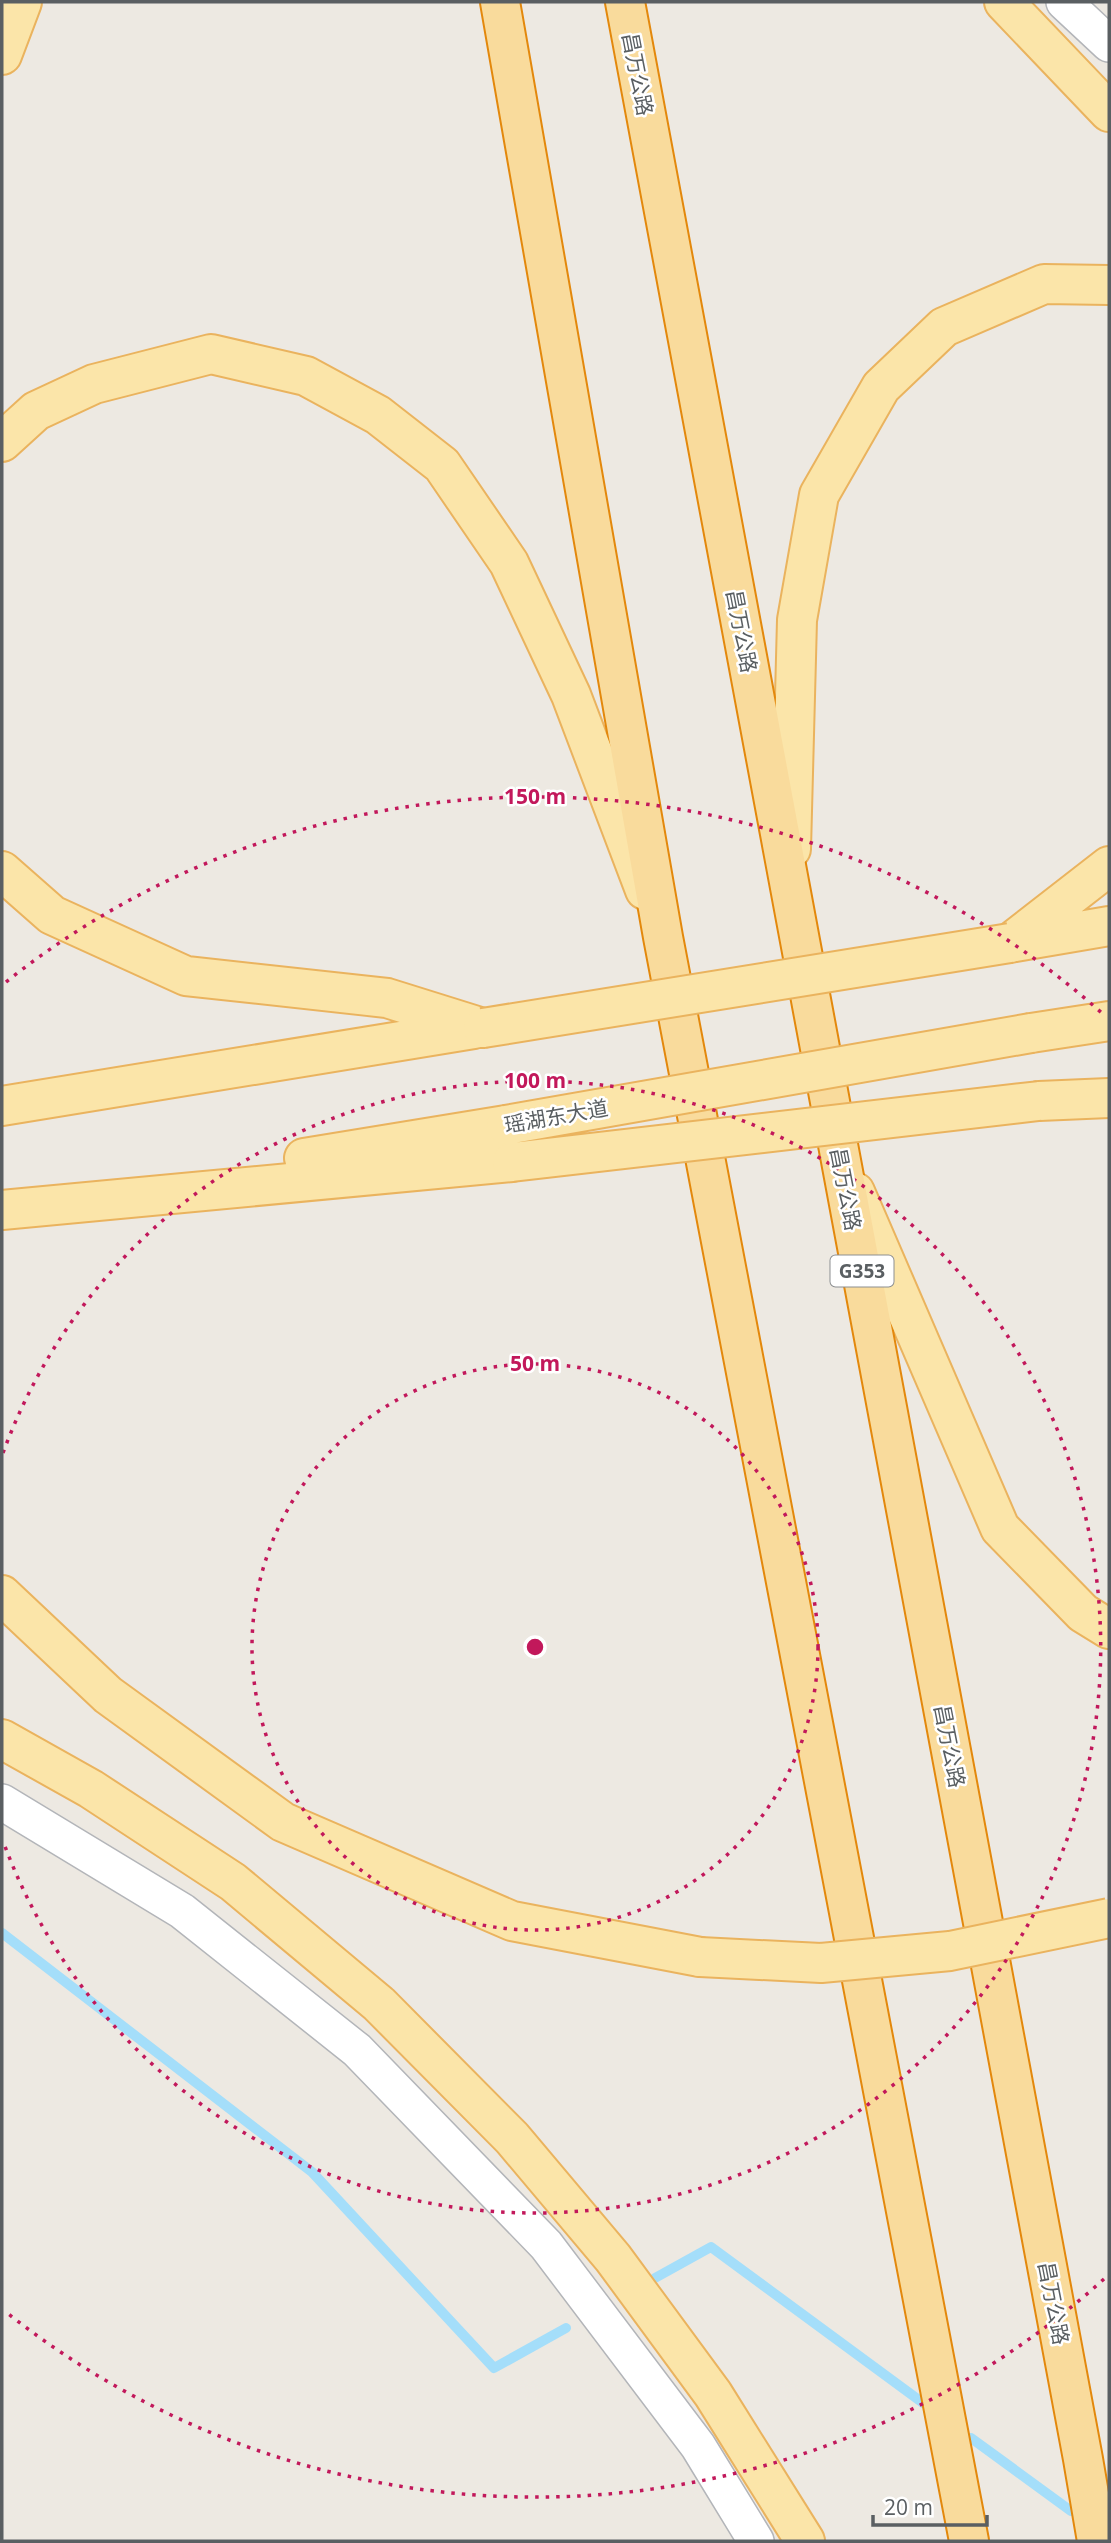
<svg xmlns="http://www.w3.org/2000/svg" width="1111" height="2543" font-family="'Open Sans','Noto Sans SC',sans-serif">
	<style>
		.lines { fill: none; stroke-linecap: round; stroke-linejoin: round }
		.stream { stroke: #a4defa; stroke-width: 10 }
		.minor-casing { stroke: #b3b5b9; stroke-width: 38 }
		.primary-casing { stroke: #eab35e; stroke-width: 42 }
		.trunk-casing { stroke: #e3880c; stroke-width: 42 }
		.minor { stroke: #fff; stroke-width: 35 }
		.primary { stroke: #fbe5a9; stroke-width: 38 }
		.trunk { stroke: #f9db9c; stroke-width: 38 }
		.primary-bridge-casing { stroke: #eab35e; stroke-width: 42; stroke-linecap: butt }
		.primary-bridge { stroke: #fbe5a9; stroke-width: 38 }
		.ring { fill: none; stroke: #c2185b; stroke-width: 3.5; stroke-dasharray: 3.5 7 }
		.labels { text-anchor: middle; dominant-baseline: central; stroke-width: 5; stroke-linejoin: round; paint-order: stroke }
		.shield { fill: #fff; stroke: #8c8f91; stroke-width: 2 }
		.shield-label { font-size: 19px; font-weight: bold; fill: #5a5f62 }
		.street-label { font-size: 21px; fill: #5a5f62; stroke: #fff }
		.centre { fill: #c2185b; stroke: #fff; stroke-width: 3.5 }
		.ring-label { font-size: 21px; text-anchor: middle; font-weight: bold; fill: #c2185b; stroke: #fff; stroke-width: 5; stroke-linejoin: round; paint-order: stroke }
	</style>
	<rect width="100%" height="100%" fill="#ede9e2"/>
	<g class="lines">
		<path class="stream" d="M2 1933 312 2172 494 2368 566 2328
			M655 2278 711 2247 923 2403
			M971 2438 1071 2511"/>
		<defs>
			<path id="minor" d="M1064 2 1109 44
				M2 1802 182 1911 357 2050 546 2245 698 2446 756 2541"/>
			<path id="primary" d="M1004 2 1109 112
				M2 55 22 2
				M2 442 36 411 94 384 211 354 306 376 378 415 442 465 509 563 571 695 645 890
				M791 849 797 620 819 495 881 387 944 327 1044 284 1109 285
				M2 871 52 915 186 976 387 998 483 1028
				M1015 942 1109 926
				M1010 943 1109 866
				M1031 1033 1109 1021
				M1039 1101 1109 1098
				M2 1106 474 1029
				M304 1158 506 1125
				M855 1192 1000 1528 1083 1613 1109 1629
				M2 1210 512 1162
				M2 1595 108 1695 283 1822 512 1921 700 1957
				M2 1739 91 1789 233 1882 379 2004 512 2138 613 2258 713 2394 805 2541"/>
			<path id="trunk" d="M500 2 663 937 969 2541
				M625 2 1083 2459 1097 2541"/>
		</defs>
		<use href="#minor" class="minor-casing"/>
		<use href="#primary" class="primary-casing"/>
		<use href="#trunk" class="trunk-casing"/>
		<use href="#minor" class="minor"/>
		<use href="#primary" class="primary"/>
		<use href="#trunk" class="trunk"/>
		<defs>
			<path id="primary-bridge" d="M483 1028 1010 943
				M506 1125 1031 1033
				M512 1162 1039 1101
				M700 1957 821 1963 950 1951 1109 1918"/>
		</defs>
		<use href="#primary-bridge" class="primary-bridge-casing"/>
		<use href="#primary-bridge" class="primary-bridge"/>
	</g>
	<g class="ring">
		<circle cx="535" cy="1647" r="283"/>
		<path d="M3 1453A566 566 0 1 1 3 1841"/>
		<path d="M1104 2279A850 850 0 0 1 6 2312M6 982A850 850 0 0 1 1104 1015"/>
	</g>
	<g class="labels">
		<rect class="shield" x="830.5" y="1255.5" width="63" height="31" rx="5"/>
		<g class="shield-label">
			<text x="862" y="1271">G353</text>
		</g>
		<g class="street-label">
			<text transform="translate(638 74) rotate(79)">昌万公路</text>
			<text transform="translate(742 631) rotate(79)">昌万公路</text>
			<text transform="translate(556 1116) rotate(-10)">瑶湖东大道</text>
			<text transform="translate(846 1189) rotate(79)">昌万公路</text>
			<text transform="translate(950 1746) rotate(79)">昌万公路</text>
			<text transform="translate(1054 2303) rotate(79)">昌万公路</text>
		</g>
	</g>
	<circle cx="535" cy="1647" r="10" class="centre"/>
	<g class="ring-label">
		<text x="535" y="804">150 m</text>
		<text x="535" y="1088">100 m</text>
		<text x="535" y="1371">50 m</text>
	</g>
	<rect width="1111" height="2543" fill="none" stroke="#5a5f62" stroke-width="7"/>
	<path d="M873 2515v10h114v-10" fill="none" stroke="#5a5f62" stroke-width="3.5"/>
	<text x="884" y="2515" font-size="21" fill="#5a5f62" stroke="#ffffff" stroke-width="5" paint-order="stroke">20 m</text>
</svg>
